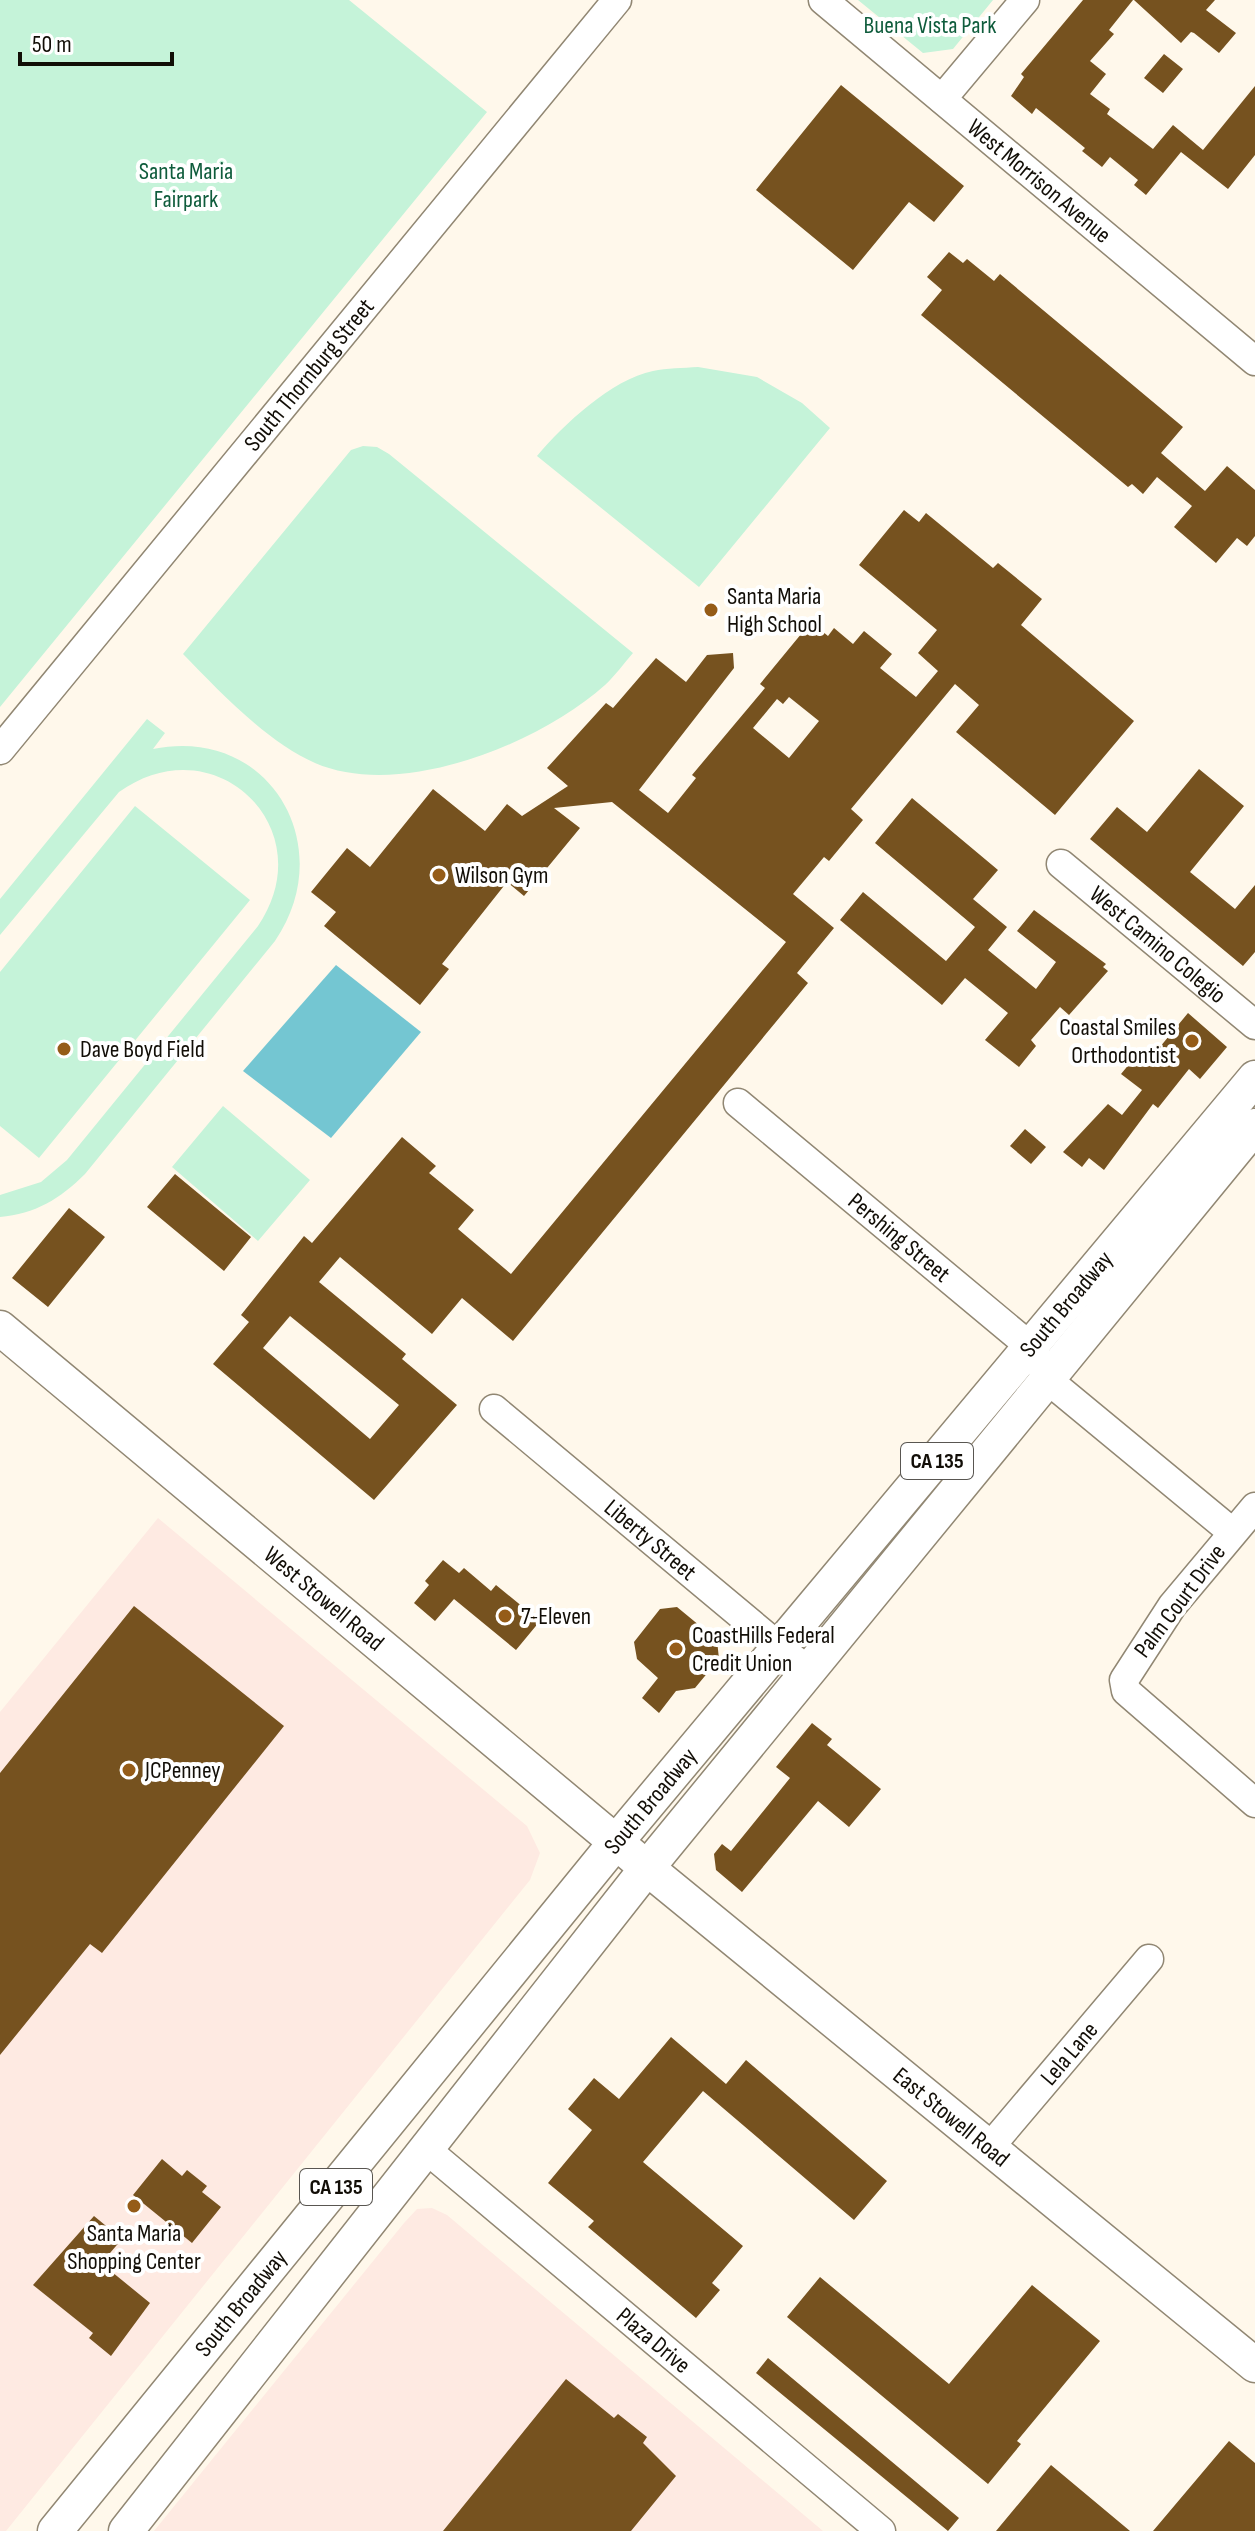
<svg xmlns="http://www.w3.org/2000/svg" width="1255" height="2531" font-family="'Sofia Sans Condensed',sans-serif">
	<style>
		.commercial { fill: #feeae2 }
		.green { fill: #c5f3d9 }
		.water { fill: #74c6d2 }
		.building { fill: #76521f; fill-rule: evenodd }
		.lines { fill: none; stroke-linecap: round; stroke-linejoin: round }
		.minor-casing { stroke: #918773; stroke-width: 31 }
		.major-casing { stroke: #918773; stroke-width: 37 }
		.minor { stroke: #fff; stroke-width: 28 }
		.major { stroke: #fff; stroke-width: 34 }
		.poi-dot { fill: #955c18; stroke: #fff; stroke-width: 3 }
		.labels { text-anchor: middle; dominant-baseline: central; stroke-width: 8; stroke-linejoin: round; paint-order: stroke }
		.shield { fill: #fff; stroke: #595651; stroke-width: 2 }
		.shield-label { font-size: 22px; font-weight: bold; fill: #120e07 }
		.park-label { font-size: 24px; fill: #0f5c3c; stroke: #fff }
		.street-label { font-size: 24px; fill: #120e07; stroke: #fff }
		.poi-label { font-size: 24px; fill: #120e07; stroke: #fff; text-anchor: start }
	</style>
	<rect width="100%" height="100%" fill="#fff8eb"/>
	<path class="commercial" d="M158 1518 527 1826 540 1853 530 1880 6 2531H0V1712Z
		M432 2208 447 2215 823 2531H154L404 2223 417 2209Z"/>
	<path class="green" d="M0 0H349L487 112 0 707Z
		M858 0H993L953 49 923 53Z
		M698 367 757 377 802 403 830 428 699 587 537 456C563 425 612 379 653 371 667 368 683 368 698 367Z
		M363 446 377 447 389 454 633 653C624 663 615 676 605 685 539 744 401 800 315 763 267 742 219 691 183 654L351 450Z
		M147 719 165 733 153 749C269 725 340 846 275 941L85 1174C60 1199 35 1214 0 1217V1195L41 1182 67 1160 258 926C324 829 215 723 119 792L0 935V899Z
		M135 806 250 900 39 1158 0 1126V972Z
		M223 1106 310 1180 258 1241 172 1167Z"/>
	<path class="water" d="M336 965 421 1032 331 1138 243 1071Z"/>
	<path class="building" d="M1083 0H1133L1109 30 1114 34 1090 61 1106 74 1090 94 1110 109 1107 114 1153 149 1173 125 1203 150 1255 86V155L1228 189 1181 152 1146 195 1134 185 1138 180 1110 157 1102 167 1082 151 1085 148 1036 108 1032 114 1011 96 1024 77 1021 74Z
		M1134 0H1215L1206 10 1236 33 1219 53 1194 33 1191 32 1181 43Z
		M1164 54 1183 69 1163 93 1144 78Z
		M841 85 964 186 934 222 909 202 853 270 756 190Z
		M949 252 963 263 967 259 994 281 1000 274 1183 427 1161 453 1205 491 1227 466 1255 490V536L1247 546 1237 538 1216 563 1174 527 1192 506 1157 477 1143 494 1132 484 1128 487 921 315 942 290 927 277Z
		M904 510 919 522 926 513 993 568 998 563 1042 599 1021 625 1134 721 1055 815 956 732 979 705 955 684 851 809 863 820 829 861 824 857 793 894 834 928 797 973 808 983 513 1341 462 1298 432 1334 340 1257 319 1282 406 1354 402 1359 457 1405 374 1500 213 1364 249 1322 241 1315 304 1236 312 1243 402 1137 436 1166 429 1173 474 1210 458 1229 511 1274 786 942 612 802 554 808 580 828 524 896 507 882 442 964 449 969 420 1005 324 926 336 912 311 892 347 848 370 867 433 789 485 831 507 804 522 816 568 786 547 768 606 703 613 708 656 658 686 682 707 655 733 653 734 668 639 790 668 813 696 778 692 775 765 688 760 684 811 622 828 636 834 628 853 644 864 631 892 654 880 668 916 697 938 671 918 653 937 630 859 565ZM789 697 819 721 789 758 753 728 777 699 783 704ZM290 1316 399 1405 370 1439 263 1348Z
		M1199 769 1244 806 1190 872 1235 909 1255 885V952L1243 966 1090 839 1117 807 1147 832Z
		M912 798 998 870 973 899 1007 927 988 950 1036 989 1056 962 1017 931 1034 910 1106 964 1103 967 1108 971 1069 1015 1060 1007 1031 1040 1036 1046 1019 1067 985 1040 1008 1013 965 978 942 1005 840 920 863 892 946 961 975 927 875 843Z
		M1188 1013 1227 1047 1200 1079 1189 1069 1158 1108 1153 1104 1104 1170 1089 1158 1082 1167 1063 1152 1108 1104 1122 1115 1142 1090 1121 1074 1140 1051 1150 1059Z
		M1025 1129 1046 1147 1031 1164 1010 1146Z
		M175 1174 251 1237 224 1271 147 1207Z
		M69 1208 105 1237 48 1307 12 1278Z
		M443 1560 459 1573 464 1568 491 1591 496 1585 540 1621 516 1650 454 1599 435 1621 414 1603 429 1585 425 1581Z
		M134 1606 284 1726 102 1953 90 1944 0 2055V1773Z
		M677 1607 717 1640 719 1659 695 1688 676 1691 659 1713 642 1698 658 1678 637 1659 634 1642 660 1609Z
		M812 1723 832 1739 827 1745 881 1789 849 1827 818 1801 742 1892 716 1870 714 1854 722 1844 731 1851 790 1778 776 1767Z
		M671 2037 726 2084 746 2060 887 2181 854 2220 703 2091 643 2162 743 2246 712 2283 720 2290 696 2318 588 2227 594 2221 548 2183 592 2130 568 2109 594 2078 619 2099Z
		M162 2159 182 2176 187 2170 207 2186 202 2192 221 2207 192 2243 133 2195Z
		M94 2216 122 2239 110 2253 120 2261 112 2272 150 2303 111 2356 89 2338 93 2333 33 2285Z
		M820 2277 949 2384 1032 2285 1100 2341 1017 2441 1021 2444 988 2484 787 2317Z
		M768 2358 959 2518 948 2531 756 2373Z
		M566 2379 614 2418 618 2414 647 2437 643 2443 676 2476 631 2531H443Z
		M1229 2441 1255 2463V2531H1153Z
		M1051 2465 1130 2531H996Z"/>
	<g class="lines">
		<defs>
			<g id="minor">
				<path id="s1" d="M823 0 1255 361"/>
				<path d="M942 99 1025 0"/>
				<path id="s2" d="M0 750 617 0"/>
				<path id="s3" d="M1061 864 1255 1025"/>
				<path id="s4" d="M738 1103 1032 1348 1048 1380 1232 1532"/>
				<path id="s5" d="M494 1409 808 1671"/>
				<path d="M1255 1507 1172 1606 1124 1680 1126 1691 1255 1803"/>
				<path id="s6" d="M989 2148 1149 1959"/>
				<path id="s7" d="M427 2150 881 2531"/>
			</g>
			<g id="major">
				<path id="s8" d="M0 1328 647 1868 1255 2365"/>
				<path id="s9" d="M55 2531 616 1842 1255 1078"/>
				<path d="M126 2531 647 1868 1255 1126"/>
			</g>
		</defs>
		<use href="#minor" class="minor-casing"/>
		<use href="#major" class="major-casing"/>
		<use href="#minor" class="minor"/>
		<use href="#major" class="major"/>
	</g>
	<g class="poi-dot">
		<circle cx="711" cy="610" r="8"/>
		<circle cx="439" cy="875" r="8"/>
		<circle cx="1192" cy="1041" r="8"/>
		<circle cx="64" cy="1049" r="8"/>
		<circle cx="505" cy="1616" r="8"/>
		<circle cx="676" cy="1649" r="8"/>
		<circle cx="129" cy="1770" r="8"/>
		<circle cx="134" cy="2206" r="8"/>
	</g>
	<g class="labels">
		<g class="shield">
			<rect x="901" y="1443" width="72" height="36" rx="6"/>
			<rect x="300" y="2169" width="72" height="36" rx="6"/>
		</g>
		<g class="shield-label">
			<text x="937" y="1461">CA 135</text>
			<text x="336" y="2187">CA 135</text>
		</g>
		<g class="park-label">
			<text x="930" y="25">Buena Vista Park</text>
			<text x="186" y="171">Santa Maria<tspan x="186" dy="28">Fairpark</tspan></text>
		</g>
		<g class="street-label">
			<text stroke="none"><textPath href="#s1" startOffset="282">West Morrison Avenue</textPath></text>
			<text stroke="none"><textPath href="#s2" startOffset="486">South Thornburg Street</textPath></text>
			<text stroke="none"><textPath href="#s3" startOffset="126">West Camino Colegio</textPath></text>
			<text stroke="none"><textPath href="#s4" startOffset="210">Pershing Street</textPath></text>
			<text stroke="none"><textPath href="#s9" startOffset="1590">South Broadway</textPath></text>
			<text stroke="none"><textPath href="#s5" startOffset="204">Liberty Street</textPath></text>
			<text stroke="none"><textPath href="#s8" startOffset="422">West Stowell Road</textPath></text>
			<text transform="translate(1180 1601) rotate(-53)">Palm Court Drive</text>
			<text stroke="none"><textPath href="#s9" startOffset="942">South Broadway</textPath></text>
			<text stroke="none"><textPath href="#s6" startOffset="124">Lela Lane</textPath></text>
			<text stroke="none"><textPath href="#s8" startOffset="1236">East Stowell Road</textPath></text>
			<text stroke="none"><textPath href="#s9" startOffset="294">South Broadway</textPath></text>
			<text stroke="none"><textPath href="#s7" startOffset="296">Plaza Drive</textPath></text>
		</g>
		<g class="poi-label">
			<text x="727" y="596">Santa Maria<tspan x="727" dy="28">High School</tspan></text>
			<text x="455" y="875">Wilson Gym</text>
			<text x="1176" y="1027" text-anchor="end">Coastal Smiles<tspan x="1176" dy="28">Orthodontist</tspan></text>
			<text x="80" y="1049">Dave Boyd Field</text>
			<text x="521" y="1616">7-Eleven</text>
			<text x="692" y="1635">CoastHills Federal<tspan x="692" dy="28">Credit Union</tspan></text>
			<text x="145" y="1770">JCPenney</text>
			<text x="134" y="2233" text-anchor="middle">Santa Maria<tspan x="134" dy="28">Shopping Center</tspan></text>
		</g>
	</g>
	<path d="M20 52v12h152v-12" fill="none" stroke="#120e07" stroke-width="4"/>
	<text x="32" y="52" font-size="24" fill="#120e07" stroke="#ffffff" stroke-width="6" paint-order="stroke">50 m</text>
</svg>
